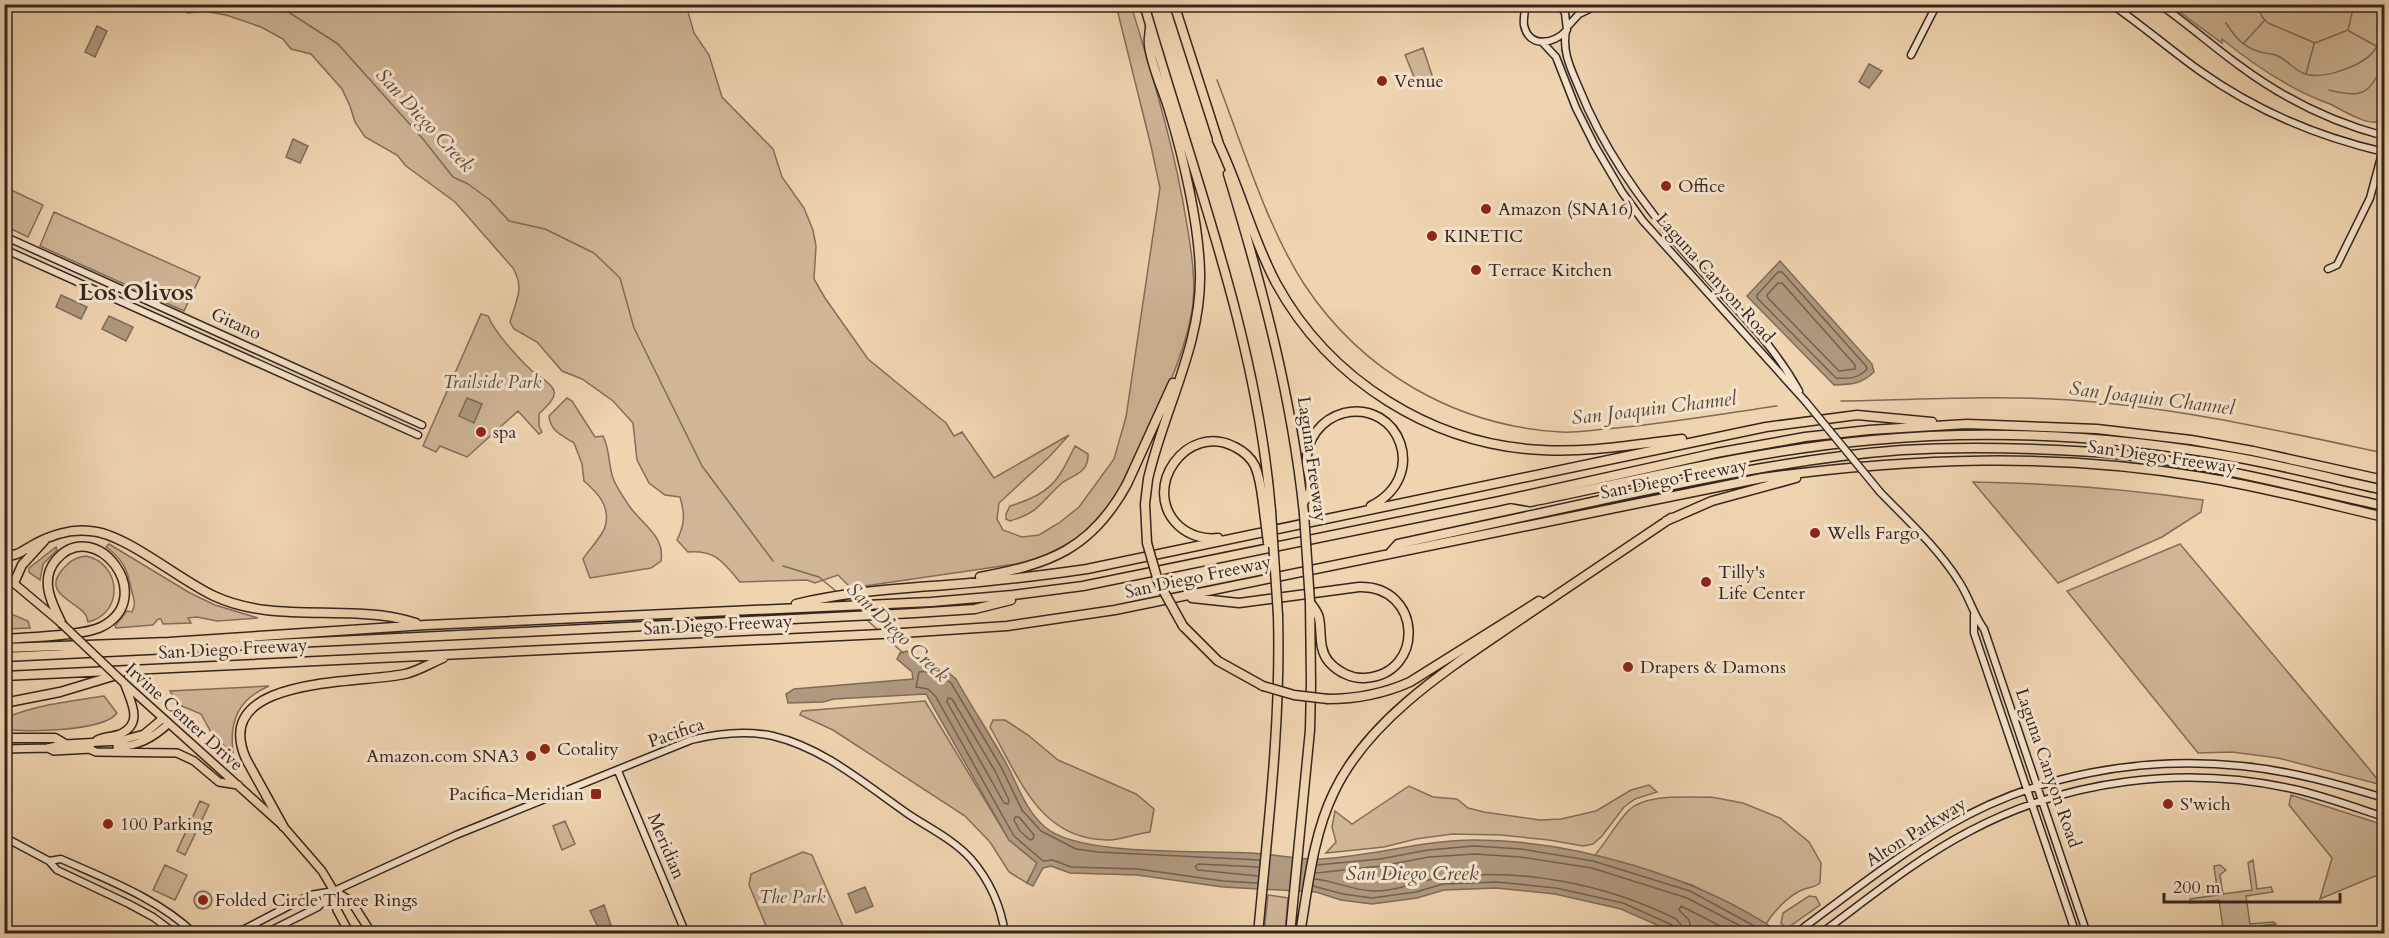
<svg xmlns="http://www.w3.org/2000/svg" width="2389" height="938" font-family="Cardo,serif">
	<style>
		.green { fill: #cfb697; stroke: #816e5b; stroke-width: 1.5 }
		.water { fill: #af997f; stroke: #7d6b59; stroke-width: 1.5 }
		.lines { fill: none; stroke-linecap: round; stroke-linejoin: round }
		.shore { stroke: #71604f; stroke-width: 1.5 }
		.stream { stroke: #7d6b59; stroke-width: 1.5 }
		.secondary-casing { stroke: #33261f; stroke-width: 9 }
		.primary-casing { stroke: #33261f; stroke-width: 10 }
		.highway-casing { stroke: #33261f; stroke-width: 11 }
		.secondary { stroke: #f5e3cc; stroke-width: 6 }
		.primary { stroke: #efd4b0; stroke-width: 7 }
		.highway { stroke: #efd4b0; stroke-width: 8 }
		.secondary-bridge-casing { stroke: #33261f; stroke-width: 9; stroke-linecap: butt }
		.primary-bridge-casing { stroke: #33261f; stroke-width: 10; stroke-linecap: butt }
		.highway-bridge-casing { stroke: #33261f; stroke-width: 11; stroke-linecap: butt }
		.secondary-bridge { stroke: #f5e3cc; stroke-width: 6 }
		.primary-bridge { stroke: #efd4b0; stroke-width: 7 }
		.highway-bridge { stroke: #efd4b0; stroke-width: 8 }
		.poi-dot { fill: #8f2418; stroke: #f5e3cc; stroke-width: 2 }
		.labels { text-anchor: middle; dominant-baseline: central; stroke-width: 6; stroke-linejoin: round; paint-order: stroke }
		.poi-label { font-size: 18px; fill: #33261f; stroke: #f5e3cc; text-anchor: start }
		.street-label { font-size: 18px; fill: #33261f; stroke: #f5e3cc }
		.park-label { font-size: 18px; font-style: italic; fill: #5a4a3d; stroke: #f5e3cc }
		.water-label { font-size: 20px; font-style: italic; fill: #58483c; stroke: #f5e3cc }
		.district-label { font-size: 24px; font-weight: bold; fill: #33261f; stroke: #f5e3cc }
	</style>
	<rect width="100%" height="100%" fill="#efd4b0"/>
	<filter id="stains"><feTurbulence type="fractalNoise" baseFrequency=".00333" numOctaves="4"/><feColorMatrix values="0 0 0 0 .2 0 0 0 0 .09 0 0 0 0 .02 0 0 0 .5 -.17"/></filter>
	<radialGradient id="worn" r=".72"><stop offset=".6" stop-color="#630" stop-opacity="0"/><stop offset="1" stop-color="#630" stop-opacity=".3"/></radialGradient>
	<path class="green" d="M167 5H683L688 12 694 33 709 55 722 97 773 149 782 177 804 208 813 230 816 246 814 279 825 298 868 359 946 423 954 436 962 432 994 478 1069 435 1050 456 999 503 997 519 1003 530 1022 537 1039 535 1059 523 1079 507 1114 459 1126 417 1160 188 1151 146 1116 5H1131C1153 78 1175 149 1187 225 1192 255 1197 286 1191 316 1180 374 1145 433 1120 488L1109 506 1084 533 1068 544 1040 558 1016 564 851 588 838 575 815 583 807 580 740 582C723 562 716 550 688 552L677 540C685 524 685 514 680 497L665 495 649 483 637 460 633 423 613 401 582 379 562 371 537 342 514 329 510 322C516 300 525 289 513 268L455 202 406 166 397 155 365 137 355 122 350 106 342 89 311 54 291 49 283 39 261 27 226 15 203 11 188 13Z
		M2170 5H2208L2213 13 2209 5H2384V102L2379 121C2368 127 2339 108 2330 104 2291 90 2255 66 2222 39V43Z
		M1423 48 1433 78 1417 84 1405 55Z
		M5 187 43 205 28 237 5 226Z
		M54 212 200 277 184 311 40 246Z
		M481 314 488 316C495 333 519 359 533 372 539 377 552 383 554 391 556 400 544 408 539 414V426L542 432 539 434 518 411 467 457 440 446 436 452 423 446Z
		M567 398 572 401 595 437 603 436C610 449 608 464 613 478 616 487 624 498 630 507 643 525 665 536 661 561L651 568 590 578 583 559C588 551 603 535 605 527 611 507 598 493 584 481L582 464 574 443C563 436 550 431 549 416Z
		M1075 446 1088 454C1089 473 1074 474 1062 483 1040 502 1042 511 1010 521L1006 519V514L1010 506C1050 494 1057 483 1075 446Z
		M1973 482C2051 483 2126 489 2203 500L2201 512 2162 537 2058 583Z
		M109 544 190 593 215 605 258 618 217 621 197 617 188 618 191 623 163 624 161 619H158L153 625 116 628 115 626 127 611 132 612C137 602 133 598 131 588 128 570 122 558 106 547Z
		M2180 544 2360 758 2382 785 2278 758 2232 752 2198 753 2067 591Z
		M56 547 57 550 43 564 40 580 29 572V568Z
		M86 556C121 563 125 613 88 622 87 619 87 616 85 614 76 601 42 594 62 570 70 561 74 558 86 556Z
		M5 606 11 614 28 621 30 628 5 629Z
		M269 686C239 699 229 720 233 752H231L212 734 201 714 177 704 170 691Z
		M104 696 117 713C105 731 25 733 5 729V718C37 705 69 701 104 696Z
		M925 701 1009 840 1037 863 1027 883 1009 872 990 842 965 816 833 730 800 715 802 711Z
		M993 720H1005L1028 735 1058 760 1136 794 1154 809 1150 832C1139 833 1119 840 1110 840 1040 841 1020 779 990 727Z
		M1649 785 1657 792 1635 799 1624 807 1602 836 1593 844 1583 846 1549 840 1501 835 1452 834 1416 839 1384 847 1326 853 1336 842 1332 827 1335 811 1352 824 1409 786 1433 797 1457 799 1468 808 1484 812 1540 820 1561 819 1596 811 1631 790Z
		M2291 795 2384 825V878L2375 876 2320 899 2332 858 2289 805Z
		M1711 797 1743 803 1780 818 1809 842 1821 863 1820 883C1814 888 1809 887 1802 890 1788 896 1774 911 1766 924L1692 885 1595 855C1607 841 1617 822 1629 810 1646 793 1688 798 1711 797Z
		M200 801 209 805 185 855 177 851Z
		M565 821 575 844 562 850 553 826Z
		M803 852 812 855 846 933H769L749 885 751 874Z
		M2253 860 2257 889 2271 887 2273 892 2246 896 2250 924 2273 922 2276 924 2262 926 2263 933H2258L2257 929 2229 933H2197L2223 928 2219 900 2190 903V899L2218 895 2214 866 2220 865 2226 870 2220 875 2223 894 2252 890 2248 863Z
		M165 865 187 875 175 900 153 890Z
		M194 900a9 9 0 1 1 18 0a9 9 0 1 1-18 0Z
		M1268 895 1288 898 1285 933H1264Z
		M1809 896 1816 897 1820 905 1786 929 1781 923 1783 913Z"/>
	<path class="water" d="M97 26 107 31 95 57 85 52Z
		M1869 64 1882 71 1869 88 1859 82Z
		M293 139 308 146 300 163 286 157Z
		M1780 261 1872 364 1874 372C1860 385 1852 384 1834 385L1747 296Z
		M61 295 87 307 81 319 56 307Z
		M109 316 133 327 126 341 102 329Z
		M467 398 482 404 474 423 459 416Z
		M907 651 919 663 945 670 956 679C972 707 990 735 1006 763 1018 785 1025 810 1045 827 1079 857 1203 850 1251 853 1274 854 1298 860 1321 859 1373 856 1423 840 1475 840 1573 840 1700 877 1780 933H1675L1621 909 1555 894 1496 888 1444 890 1417 898 1372 904 1341 900 1316 892 1223 887 1137 875 1070 873 1051 866 1043 868 1033 886 1027 883 1037 863 1009 840 926 694 834 699 823 702 788 703 786 694 794 689 913 679 912 672 897 659 900 653Z
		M865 887 873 906 856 913 848 894Z
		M604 905 611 925 599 929 590 911Z"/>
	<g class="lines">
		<path class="shore" d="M1778 272H1782L1866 366 1867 369C1858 379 1848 379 1836 378L1757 298V295Z
			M1778 283H1782L1855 365V369L1839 371 1768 298 1767 295Z
			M948 698 952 699 995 771 1009 800 1008 804 1004 803 947 702Z
			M1015 817H1019L1034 835 1033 839 1030 840 1020 831 1014 820Z
			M1317 865 1380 859 1428 850 1474 846 1521 849 1593 861 1690 891 1769 934
			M1417 869 1420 873 1386 880 1383 878 1385 875Z
			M1316 873 1381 866 1429 857 1475 854 1520 857 1592 868 1687 898 1756 934
			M1258 876 1198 870 1195 867 1198 864 1259 867
			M1315 879C1334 881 1352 890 1373 891 1398 892 1421 879 1445 877 1523 868 1606 884 1676 919L1682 926 1683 934
			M1257 883 1223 881 1138 869 1071 867 1053 860 1043 861 1014 836 936 697 928 689 916 687 919 672C929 670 943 676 951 683L1001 767 1022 810 1041 831 1076 849 1098 852 1260 860
			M1313 886 1343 894 1372 898 1416 892 1443 884 1496 882 1518 884 1556 888 1623 903 1672 925 1676 934
			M1692 934 1689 920 1679 910 1681 906 1736 934"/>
		<path class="stream" d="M276 4 338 44 423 139 453 177 468 184 490 200 509 221 545 229 594 253 620 278 634 328 702 466 773 561
			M2256 4 2263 18 2268 23 2315 43 2348 30 2354 4
			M2226 23C2235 37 2243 47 2260 52 2266 54 2273 53 2278 56 2288 61 2294 70 2305 74 2324 80 2366 65 2376 48 2381 39 2382 27 2384 17
			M2349 31 2376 46
			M2243 44 2264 21
			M2306 74 2314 44
			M1217 80C1242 144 1267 227 1304 284 1362 372 1456 426 1561 432 1576 433 1591 430 1606 429 1663 424 1720 414 1777 406
			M2329 90C2353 96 2367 98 2378 74
			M1841 401C1917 400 1994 395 2070 400 2176 407 2280 431 2384 453
			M783 566 819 577 837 592
			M867 620 879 631
			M887 638 903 653"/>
		<defs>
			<path id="secondary" d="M1526 4C1525 11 1523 18 1524 25 1529 49 1554 44 1567 30L1565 13 1559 4
				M2111 4C2142 25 2169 49 2200 71 2255 110 2319 137 2384 152
				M2159 4C2187 23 2212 46 2240 66 2283 98 2332 122 2384 136
				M1568 26 1579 14 1600 4
				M1566 31C1562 52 1571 69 1579 88 1606 156 1650 215 1699 268 1736 309 1772 342 1799 391
				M1543 43 1556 57 1576 108 1595 146 1622 192 1643 221 1806 402
				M1911 55 1937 4
				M4 236 422 425
				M4 249 418 435
				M2328 269 2337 265 2370 198 2384 146
				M1880 492C1907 520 1937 547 1958 580 1969 596 1973 614 1984 629L2087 934
				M1974 615V633L2076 934
				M618 771 686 934
				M4 837 49 861 57 870 129 904 153 917 176 934
				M49 861 61 859C108 880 157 898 195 934
				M235 934 310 895 334 891 456 835 691 740C719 733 745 730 773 736 824 748 866 785 908 814 929 828 954 840 971 859 989 880 1001 906 1005 934
				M264 934 318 907 333 891
				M1795 934C1845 897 1894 858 1948 826 2036 774 2142 756 2242 766 2291 771 2338 784 2384 798
				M1820 934C1869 898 1916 859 1970 831 2068 779 2185 765 2293 789 2324 796 2354 807 2384 817"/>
			<path id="primary" d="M4 575 60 622
				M124 683 283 826 322 871 334 891 337 910 350 934
				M97 740C104 736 112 737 120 734 144 724 131 702 125 685
				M117 747C138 746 153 738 168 724
				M48 748 54 751 91 749
				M4 749 48 748 65 744 119 741 144 734 162 719
				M89 749 96 752 177 753 194 761 219 782 238 785
				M334 891 351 901 372 934"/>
			<path id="highway" d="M1144 4C1192 171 1257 337 1271 511
				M1174 4 1219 144
				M1217 140C1240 187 1252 238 1276 283 1329 380 1432 445 1542 450 1589 453 1636 444 1682 439
				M1228 174C1262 286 1292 397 1304 514
				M1513 499 1530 502C1644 479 1757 450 1873 440 1993 429 2115 436 2234 457 2285 466 2334 479 2384 490
				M1303 503C1305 500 1309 495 1310 491 1312 484 1308 472 1307 464 1305 440 1321 419 1344 413 1399 400 1430 476 1371 506
				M1666 521 1712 501 1796 478
				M1218 538C1204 540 1189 535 1179 526 1139 489 1187 421 1235 447 1243 451 1251 458 1255 466 1261 480 1262 496 1264 511
				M1147 543 1145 504 1148 479C1164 409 1202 344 1200 272 1199 224 1183 156 1169 110 1163 90 1151 65 1149 45 1148 39 1150 32 1150 27
				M1389 554 1398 544C1473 528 1548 511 1624 495 1716 476 1808 457 1902 450 1965 446 2030 448 2093 452 2192 459 2288 485 2384 506
				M4 556C18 556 22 551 33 545 50 535 71 529 90 531 125 533 179 580 214 596 268 621 328 608 385 616 395 617 406 620 416 623
				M980 577C1049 564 1091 550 1127 484L1173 383
				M14 583 22 565 44 541
				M1192 598 1239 603 1359 587C1422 585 1426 674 1365 678 1352 679 1338 672 1329 662 1318 649 1322 633 1319 618 1318 612 1313 607 1310 602
				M796 604C845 592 895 589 946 585 993 581 1040 576 1087 569L1766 427 1857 415 1932 422
				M1183 626 1218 661 1263 686
				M4 639C27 637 82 636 101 627 160 598 95 514 56 560 39 580 52 604 62 624
				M4 648 169 642 426 625 931 602 1013 595 1083 586 1495 502 1716 453 1805 437 1869 430 1967 424 2097 429 2191 440 2253 451 2384 480
				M4 657 915 613 975 609 1011 600
				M4 676 902 633 1007 626 1115 610 1762 478C1908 458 2055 452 2202 477 2263 487 2324 503 2384 517
				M1328 699C1357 699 1383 694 1410 682L1539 601
				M4 703 60 692 120 674
				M4 738H55L65 744
				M283 826 246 759C209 675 360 684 405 674 418 671 431 663 443 658
				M1258 934C1268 827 1281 722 1278 615
				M1290 934 1310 730 1311 683 1310 602
				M1300 934C1308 887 1313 835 1334 792 1371 714 1459 662 1527 615 1575 583 1623 550 1671 518"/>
		</defs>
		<use href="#secondary" class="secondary-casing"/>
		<use href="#primary" class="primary-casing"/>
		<use href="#highway" class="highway-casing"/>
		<use href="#secondary" class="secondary"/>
		<use href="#primary" class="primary"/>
		<use href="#highway" class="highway"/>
		<defs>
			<path id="secondary-bridge" d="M1806 402 1880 492"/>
			<path id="primary-bridge" d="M62 624 124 683"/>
			<path id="highway-bridge" d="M1264 511 1268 543
				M1271 511 1278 615
				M1304 514 1310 602
				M1147 543 1158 581 1183 626
				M1263 686 1294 695 1328 699"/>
		</defs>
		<use href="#secondary-bridge" class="secondary-bridge-casing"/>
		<use href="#primary-bridge" class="primary-bridge-casing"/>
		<use href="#highway-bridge" class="highway-bridge-casing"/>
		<use href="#secondary-bridge" class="secondary-bridge"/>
		<use href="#primary-bridge" class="primary-bridge"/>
		<use href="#highway-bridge" class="highway-bridge"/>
	</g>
	<g class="poi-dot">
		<circle cx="1382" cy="81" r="6"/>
		<circle cx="1666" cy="186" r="6"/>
		<circle cx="1486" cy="209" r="6"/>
		<circle cx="1432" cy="236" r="6"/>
		<circle cx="1476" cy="270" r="6"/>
		<circle cx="481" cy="432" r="6"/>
		<circle cx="1815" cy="533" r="6"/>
		<circle cx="1706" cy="582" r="6"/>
		<circle cx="1628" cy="667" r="6"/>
		<circle cx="545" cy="749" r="6"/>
		<circle cx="531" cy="756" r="6"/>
		<rect x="590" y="788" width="12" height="12" rx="3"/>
		<circle cx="2168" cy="804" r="6"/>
		<circle cx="108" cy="824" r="6"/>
		<circle cx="203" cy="900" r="6"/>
	</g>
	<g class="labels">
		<g class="poi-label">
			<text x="1394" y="81">Venue</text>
			<text x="1678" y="186">Office</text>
			<text x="1498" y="209">Amazon (SNA16)</text>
			<text x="1444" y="236">KINETIC</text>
			<text x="1488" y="270">Terrace Kitchen</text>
			<text x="493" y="432">spa</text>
			<text x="1827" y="533">Wells Fargo</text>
			<text x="1718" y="572">Tilly's<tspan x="1718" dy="21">Life Center</tspan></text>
			<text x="1640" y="667">Drapers &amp; Damons</text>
			<text x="557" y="749">Cotality</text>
			<text x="519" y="756" text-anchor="end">Amazon.com SNA3</text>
			<text x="584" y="794" text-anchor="end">Pacifica-Meridian</text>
			<text x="2180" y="804">S'wich</text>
			<text x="120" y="824">100 Parking</text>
			<text x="215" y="900">Folded Circle Three Rings</text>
		</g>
		<g class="street-label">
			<text transform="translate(1715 278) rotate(48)">Laguna Canyon Road</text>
			<text transform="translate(236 324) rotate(24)">Gitano</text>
			<text transform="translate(2162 457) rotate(8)">San Diego Freeway</text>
			<text transform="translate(1312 459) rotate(82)">Laguna Freeway</text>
			<text transform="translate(1674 479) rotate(-11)">San Diego Freeway</text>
			<text transform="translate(1198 577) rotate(-12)">San Diego Freeway</text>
			<text transform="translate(718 625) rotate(-3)">San Diego Freeway</text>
			<text transform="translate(233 649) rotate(-3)">San Diego Freeway</text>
			<text transform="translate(184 717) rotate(42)">Irvine Center Drive</text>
			<text transform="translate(676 733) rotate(-19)">Pacifica</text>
			<text transform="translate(2048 768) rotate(71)">Laguna Canyon Road</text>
			<text transform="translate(1916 832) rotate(-32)">Alton Parkway</text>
			<text transform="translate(666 846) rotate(67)">Meridian</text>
		</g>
		<g class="park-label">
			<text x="492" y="382">Trailside Park</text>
			<text x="792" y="897">The Park</text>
		</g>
		<g class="water-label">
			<text transform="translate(425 120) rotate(47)">San Diego Creek</text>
			<text transform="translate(2152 398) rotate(7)">San Joaquin Channel</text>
			<text transform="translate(1654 408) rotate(-7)">San Joaquin Channel</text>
			<text transform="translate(898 632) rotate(44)">San Diego Creek</text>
			<text x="1412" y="873">San Diego Creek</text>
		</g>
		<g class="district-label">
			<text x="136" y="292">Los Olivos</text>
		</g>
	</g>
	<rect width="2389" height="938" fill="none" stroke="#efd4b0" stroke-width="24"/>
	<rect x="6" y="6" width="2377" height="926" fill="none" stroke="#33261f" stroke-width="3"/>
	<rect x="12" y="12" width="2365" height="914" fill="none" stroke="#33261f" stroke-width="1.5"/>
	<path d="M2164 893v9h176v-9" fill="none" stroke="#33261f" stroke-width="3"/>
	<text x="2173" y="893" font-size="18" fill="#33261f" stroke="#f5e3cc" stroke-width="4.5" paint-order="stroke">200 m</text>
	<rect width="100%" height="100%" filter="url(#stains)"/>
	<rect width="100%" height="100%" fill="url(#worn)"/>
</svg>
